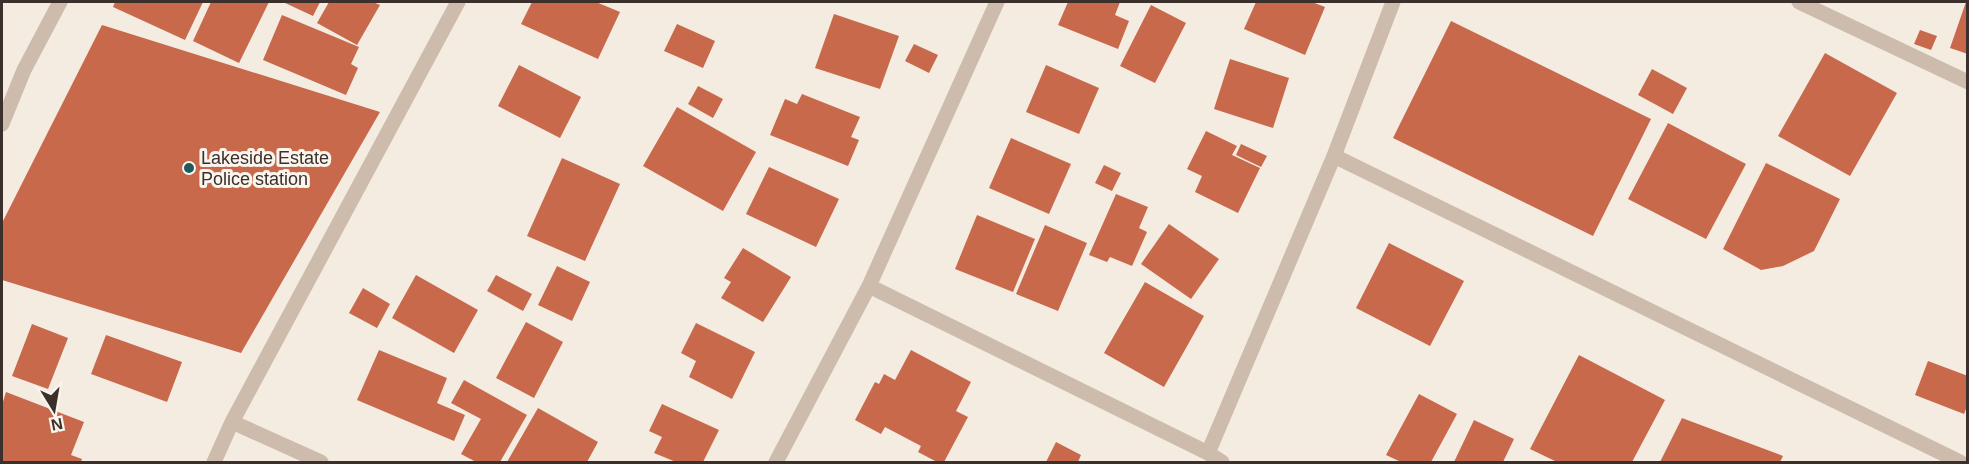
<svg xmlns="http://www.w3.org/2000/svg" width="1969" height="464" font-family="Arial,sans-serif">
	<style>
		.building { fill: #c8694b }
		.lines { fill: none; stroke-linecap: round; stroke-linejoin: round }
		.minor { stroke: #cdbbac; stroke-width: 15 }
		.poi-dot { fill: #1f5a5e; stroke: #fbf5ee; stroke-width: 2 }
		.labels { text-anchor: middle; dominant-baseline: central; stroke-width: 6; stroke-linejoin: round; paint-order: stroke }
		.poi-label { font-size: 18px; fill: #3b302b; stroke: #fbf5ee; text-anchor: start }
	</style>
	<rect width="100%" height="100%" fill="#f4ebe1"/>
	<path class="building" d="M115 2H203L185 40 113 7Z
		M211 2H269L239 63 193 41Z
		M283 2H320L313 16Z
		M329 2H373L380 5 357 45 317 23Z
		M532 2H596L620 12 598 59 521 24Z
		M1068 2H1120L1115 15 1129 21 1118 49 1058 25Z
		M1256 2H1312L1325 7 1305 55 1244 29Z
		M1966 2H1968V54L1950 48Z
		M1151 5 1186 23 1155 83 1120 66Z
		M834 14 899 36 880 89 815 68Z
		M282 15 359 47 351 64 358 68 346 95 263 60Z
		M1451 21 1651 119 1593 236 1393 138Z
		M677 24 715 41 703 68 664 51Z
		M102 25 380 112 241 353 2 280V223Z
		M1920 30 1937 36 1931 50 1914 44Z
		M914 44 938 55 929 73 905 61Z
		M1825 53 1897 93 1850 176 1778 136Z
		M1230 59 1289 78 1273 128 1214 109Z
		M519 65 581 97 560 138 498 106Z
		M1046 65 1099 88 1079 134 1026 112Z
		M1652 69 1687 88 1673 114 1638 95Z
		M698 86 723 99 713 118 688 104Z
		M802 94 860 117 851 137 859 140 848 166 770 135 785 99 797 104Z
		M677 107 756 152 723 211 643 166Z
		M1668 123 1746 164 1706 239 1628 199Z
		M1206 131 1237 146 1232 155 1260 168 1238 213 1195 192 1202 176 1187 169Z
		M1011 138 1071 164 1049 214 989 188Z
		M1241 144 1267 156 1261 167 1236 155Z
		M562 158 620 184 585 261 527 236Z
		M1766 163 1840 199 1814 251 1783 266 1761 270 1723 249Z
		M1104 165 1121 173 1112 191 1095 183Z
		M769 167 839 199 816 247 746 214Z
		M1116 194 1148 207 1139 228 1147 232 1132 266 1110 257 1107 262 1089 255Z
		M977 215 1035 239 1013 292 955 269Z
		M1169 224 1219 259 1191 299 1141 264Z
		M1045 225 1087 243 1058 311 1016 294Z
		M1389 243 1464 281 1430 346 1356 308Z
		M743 248 791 277 763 322 721 298 731 282 724 278Z
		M557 266 590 282 572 321 538 305Z
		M416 275 478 310 454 353 392 318Z
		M496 275 532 294 523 311 487 291Z
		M1145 282 1204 316 1164 387 1104 353Z
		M363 288 390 304 377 328 349 313Z
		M526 322 563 342 534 398 496 378Z
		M696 323 755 352 732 399 689 377 696 361 681 353Z
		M32 324 68 338 48 389 12 376Z
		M106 335 182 362 167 402 91 374Z
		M379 350 447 378 437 403 465 415 454 441 357 400Z
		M911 350 971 382 956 411 968 417 944 462H937L918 452 921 446 885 427 881 434 855 420 875 382 879 384 884 374 895 380Z
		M1579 355 1665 400 1632 462H1557L1530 449Z
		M1928 361 1968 376V404L1964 414 1915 395Z
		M464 380 527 415 500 462H476L461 454 481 419 451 403Z
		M6 392 84 422 71 455 82 459 81 462H2V405Z
		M1419 394 1457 414 1431 462H1401L1386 455Z
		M662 404 719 430 703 462H676L654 453 662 437 649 431Z
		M538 408 598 442 587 462H507Z
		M1682 418 1783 456 1780 462H1660Z
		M1474 420 1514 439 1503 462H1454Z
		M1056 442 1081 455 1078 462H1046Z"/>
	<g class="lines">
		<path class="minor" d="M1799 2 1968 82
			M2 124 24 70 60 2
			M1334 156 1960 462
			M869 286 1208 453 1222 462
			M232 422 321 462
			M1208 453 1334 156 1393 2
			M214 462 232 422 458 2
			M776 462 869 286 997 2"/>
	</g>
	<circle class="poi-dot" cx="189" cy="168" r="6"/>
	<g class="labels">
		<g class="poi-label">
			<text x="201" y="158">Lakeside Estate<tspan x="201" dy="21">Police station</tspan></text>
		</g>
	</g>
	<rect width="1969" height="464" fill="none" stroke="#3b302b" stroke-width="6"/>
	<g transform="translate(54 410) rotate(169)" stroke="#fbf5ee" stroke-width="4.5" paint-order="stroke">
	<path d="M0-4.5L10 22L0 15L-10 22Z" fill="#3b302b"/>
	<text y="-9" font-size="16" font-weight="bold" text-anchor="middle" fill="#3b302b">N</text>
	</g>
</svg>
